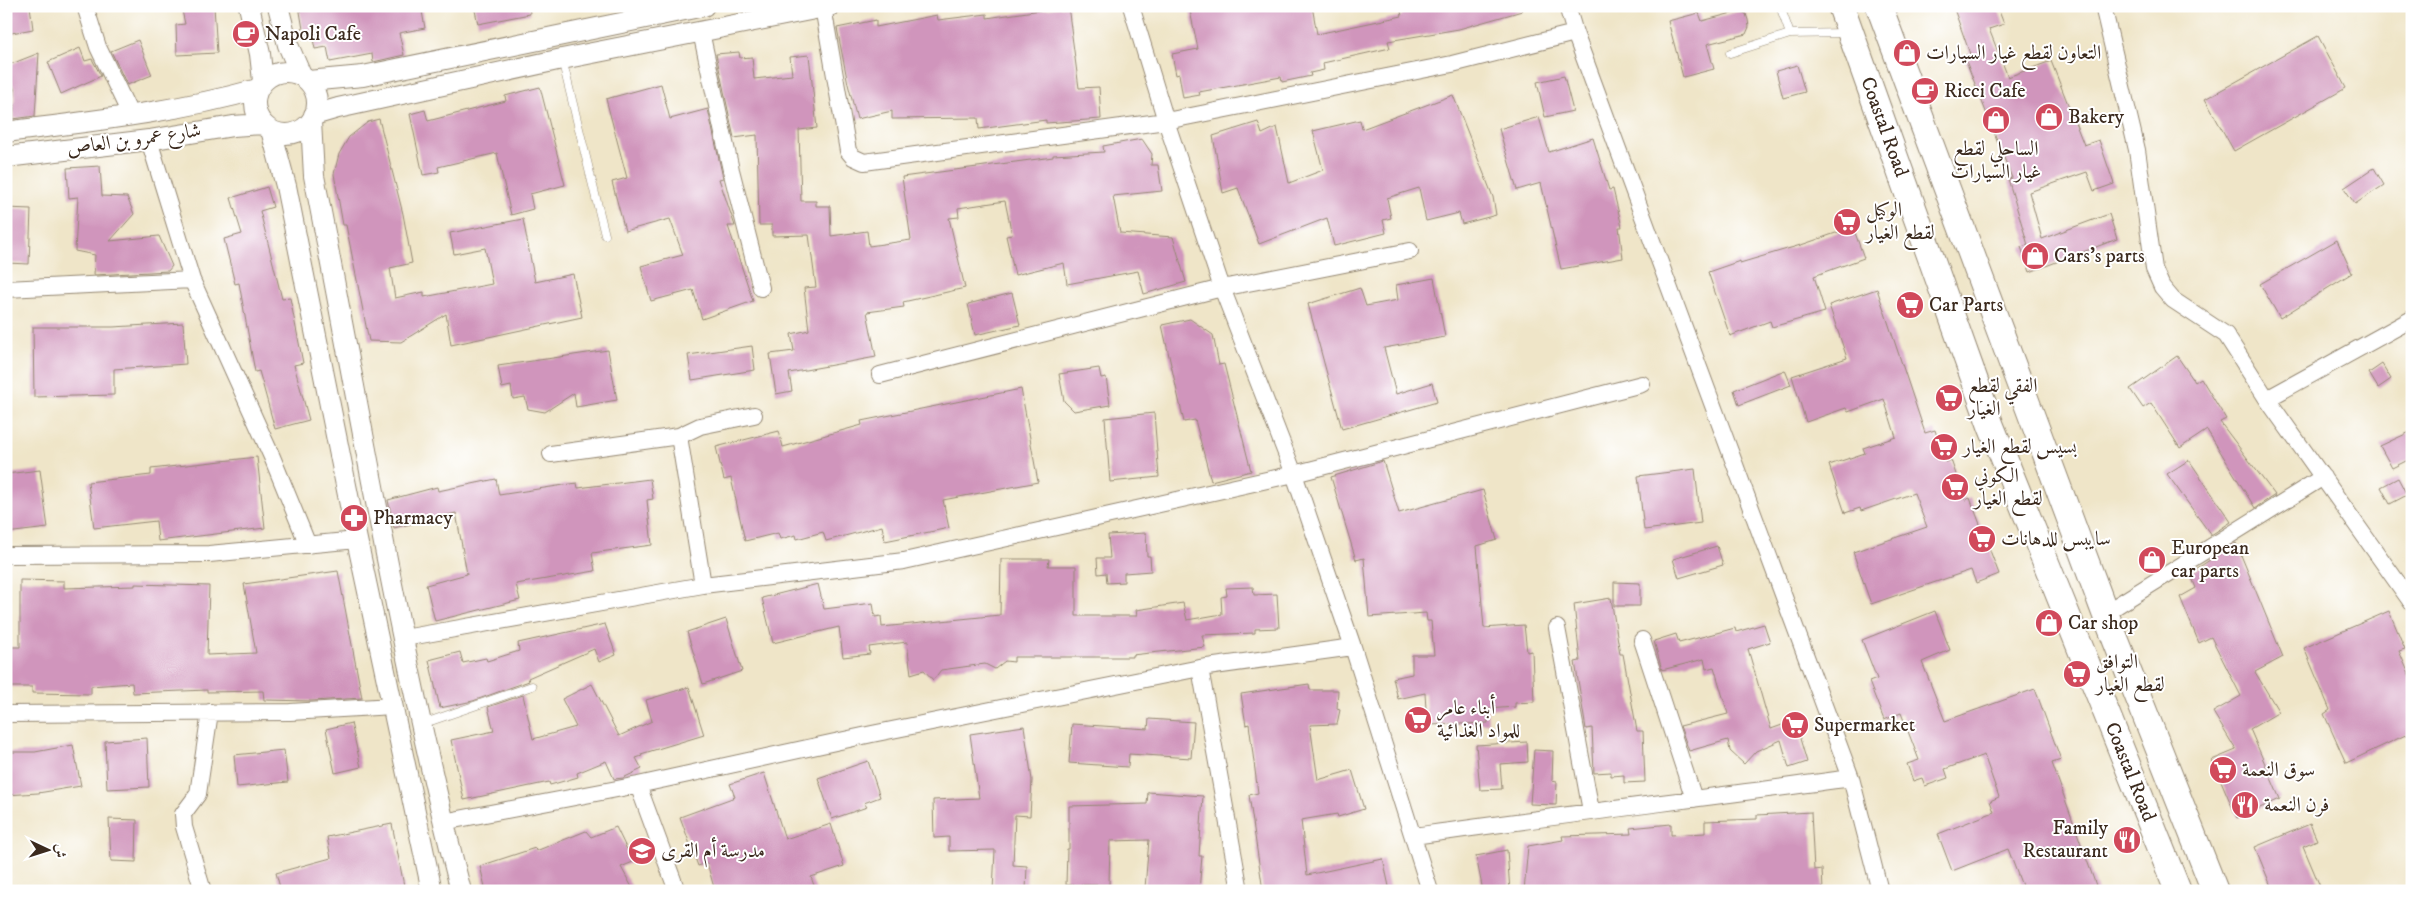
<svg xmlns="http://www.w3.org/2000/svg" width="2418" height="897" font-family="'IM FELL DW Pica',Amiri,serif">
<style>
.building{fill:#d095bc}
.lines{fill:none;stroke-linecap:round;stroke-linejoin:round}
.service-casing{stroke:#958873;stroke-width:9}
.minor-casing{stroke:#958873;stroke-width:18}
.tertiary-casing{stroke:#958873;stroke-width:22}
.trunk-casing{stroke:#958873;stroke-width:28}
.service{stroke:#fff;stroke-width:8}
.minor{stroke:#fff;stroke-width:16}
.tertiary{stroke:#fff;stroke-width:20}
.trunk{stroke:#fff;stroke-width:26}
.labels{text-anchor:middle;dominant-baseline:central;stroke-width:4;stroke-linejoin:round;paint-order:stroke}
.poi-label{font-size:20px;fill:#3b2a1e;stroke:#fff;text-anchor:start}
.street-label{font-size:20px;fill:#3b2a1e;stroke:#fff}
</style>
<rect width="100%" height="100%" fill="#fff"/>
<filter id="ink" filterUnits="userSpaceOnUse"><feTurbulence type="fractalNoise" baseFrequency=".02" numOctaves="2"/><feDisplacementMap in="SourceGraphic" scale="10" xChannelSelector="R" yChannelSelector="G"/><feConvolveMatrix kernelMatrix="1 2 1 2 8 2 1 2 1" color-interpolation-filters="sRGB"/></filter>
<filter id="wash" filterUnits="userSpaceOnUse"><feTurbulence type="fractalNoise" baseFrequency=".0096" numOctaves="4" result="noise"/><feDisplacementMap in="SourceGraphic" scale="20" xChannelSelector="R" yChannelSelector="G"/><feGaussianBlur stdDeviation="1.12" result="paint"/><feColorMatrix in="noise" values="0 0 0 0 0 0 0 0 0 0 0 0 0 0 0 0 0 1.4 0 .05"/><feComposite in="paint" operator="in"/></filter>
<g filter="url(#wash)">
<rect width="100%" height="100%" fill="#efe5c8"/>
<g id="blocks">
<path class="building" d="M6,6H30L33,29L6,34Z
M181,6H214L217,53L177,55L176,25L185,24Z
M299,6H421L425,28L399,33L404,55L373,62L372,54L330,62L327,47L315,49L312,34L304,35Z
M474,6H529L530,14L478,24Z
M1068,6L1079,88L1099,87L1101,119L1046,123V120L979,129L978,118L892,119V111L857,119L848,84L837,28L876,20V27L937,15L938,20L987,14V18Z
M1189,6H1312L1317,34L1402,16L1400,6H1521L1522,11L1459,29L1388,41L1390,48L1323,63L1324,70L1310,73L1311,76L1282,82L1281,77L1199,92L1200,95L1183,98L1179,74L1176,75L1172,54L1198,49Z
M1953,6H1997L2004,24L1989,29L2008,77L2051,61L2084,145L2099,140L2114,184L2094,191L2087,172L2029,192L2042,239L2109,214L2117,239L2030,272L2021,247L2028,245L2008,179L2012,178L1964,56L1970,54Z
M1740,11L1746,14L1748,20L1749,27L1746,34L1707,44L1714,69L1683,77L1668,21L1699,13L1702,21Z
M2318,36L2346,88L2234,151L2205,99Z
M138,40L152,75L127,85L111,51Z
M80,48L85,61L92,59L101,76L61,94L48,62Z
M739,52L740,58L752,57L754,79L792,75L790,57L809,55L817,128L799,130L801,201H816V206H830L831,236L867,231L869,246L911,240L902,177L1053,157V155L1104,152L1103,146L1142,139L1152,154L1151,165H1158L1162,191L1113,196L1120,233L1173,237L1186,282L1144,294L1138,271L1067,284L1064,263L1015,275L1006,236L1012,235L1005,201L958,208L959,217L949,218L965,288L903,302L904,307L867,312L876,357L789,373L792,391L776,394L770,354L794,351L791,334L809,330L804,288L816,287L809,235L772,236V225H759L757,135L734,138L716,54Z
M39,53L35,116L13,119L15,91L6,66Z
M1797,65L1805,92L1783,98L1776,71Z
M1564,76L1573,111L1545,117L1537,82Z
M661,84L670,119L708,109L723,178L719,179L735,226H728L753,301L702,319L693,290L651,301L641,266L683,255L670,219L625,231L612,182L627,178L606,99Z
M540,87L565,185L530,194L533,209L511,215L497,153L438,167L439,172L423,175L410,114L425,110L428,121L506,101L505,96Z
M1453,95L1493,197L1496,215L1462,224L1459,213L1426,221L1419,188L1387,198L1391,218L1383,220L1386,233L1334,246L1327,218L1259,244L1238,188L1223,193L1213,136L1258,122L1262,134L1277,127L1289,183L1323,170L1313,131L1360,120L1362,129Z
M1539,117L1549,152L1593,138L1609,190L1613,189L1622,227H1619L1623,258L1561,269L1541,183L1517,190L1499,129Z
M379,119L403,214L412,263L390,268L395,298L424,292V297L492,284L485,248L454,254L450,233L523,219L535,282L573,274L582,317L451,345L446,314L401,342L369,341L346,225H343L334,174L339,154L349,137L368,122Z
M100,166L102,196L127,197L134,214L110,241L159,236L172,266L168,271L94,275L95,255L75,251L78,197L69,198L67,168Z
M2374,168L2384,185L2355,204L2344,188Z
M267,187L273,207L260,211L282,299L290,298L303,363L294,365L309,420L275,429L259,371L255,372L239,283L235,284L224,239L242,234L231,198Z
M6,208L31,209L29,264L6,263Z
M1853,227L1864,258L1814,276L1825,312L1772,327L1770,321L1730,336L1708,272L1740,261V263L1804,244Z
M2337,240L2352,273L2280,318L2260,284Z
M1434,278L1445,337L1384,348L1396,394L1432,383L1437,402L1342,429L1308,304L1360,288L1366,306L1398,300L1396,285Z
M1877,289L1925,433L1935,430L1945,462L1951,460L1965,500L1970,498L1999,574L1976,583L1971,570L1871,604L1853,552L1927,527L1914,493L1861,511L1860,508L1845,513L1829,465L1865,453L1863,448L1896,437L1884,399L1848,412L1846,408L1806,422L1792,376L1847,358L1829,305Z
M1012,293L1020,325L975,335L968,304Z
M1190,319L1213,335L1219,365L1224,364L1251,471L1211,481L1195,420L1184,422L1162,325Z
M183,323L186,364L114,369V395L34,397L33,327H113Z
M752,346L755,370L692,380L688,355Z
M608,350L617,400L576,407L574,393L545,412L528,409L525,397L513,399L511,386L502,388L498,366Z
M2177,356L2195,382L2201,378L2226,419L2220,422L2275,495L2255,508L2207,430L2180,448L2151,403L2143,408L2130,389Z
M2382,364L2391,379L2378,388L2369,373Z
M1099,368L1101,378L1106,377L1110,405L1074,411L1064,401L1059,374Z
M1785,370L1791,385L1739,405L1734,390Z
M1021,389L1038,482L943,500L949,528L885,541L882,526L826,541L823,532L797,539L796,535L780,539L778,533L745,541L731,478L724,480L716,447L779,431L783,447L862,425L861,421Z
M1154,413L1159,477L1110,482L1105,418Z
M2412,431V458L2392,468L2380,446Z
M257,457L265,528L158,541L156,521L94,528L88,482L151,475V469Z
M2189,460L2231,522L2211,535L2167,474Z
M1383,461L1399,513L1483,490L1497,540L1477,546L1484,628L1524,625L1527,652L1532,651L1534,702L1515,703V707L1487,709L1488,723L1427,725L1425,693L1398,699L1393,678L1412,674V655H1434L1431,621H1427L1426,613L1369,617L1364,558L1356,560L1331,477Z
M1695,469L1701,523L1644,530L1638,476Z
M40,470L48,528L6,533V474Z
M2398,478L2407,495L2390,504L2381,487Z
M496,479L499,495L577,483L578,488L650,479L653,499L647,500L652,545L592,553L595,571L516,584L520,600L435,621L426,585L467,574L456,513L394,528L388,500L437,487L438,491Z
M1146,533L1147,556H1150L1151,571L1124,573V582L1107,583L1106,573L1098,574L1097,558H1110L1108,535Z
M2236,543L2283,657L2255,672L2279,712L2250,729L2280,799L2237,818L2212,760L2236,750L2213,712L2241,696L2211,637L2199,643L2180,597L2196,588L2190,573Z
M1717,546L1723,565L1679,578L1673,559Z
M1001,559H1049L1048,566H1076V616H1137L1136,610L1183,603L1187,620L1222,614L1221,597L1227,596L1226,588L1253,587L1254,595L1277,594L1279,628L1255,629V633L1202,635L1205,647L1132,655V657H1014V662L1005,661L995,669L985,664L941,670L933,680L924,670L911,674L907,642L869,647L870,654L843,657L839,627L773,643L762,598L818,584L824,609L873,603L875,617L881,616L882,627L1000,615Z
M338,571L362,698L312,701L264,700L263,691L207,692V690L133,693L132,683L91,686V694L32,693V687H6V647H20V580L64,581V588L135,586V584L209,586L207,655L256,653L244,584Z
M1614,582L1640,583V606H1614Z
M1611,598L1620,654H1623L1637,731H1643L1645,782L1624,783V775L1611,776V772L1594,773L1592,728L1586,729L1575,662L1580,661L1574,604Z
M1935,611L1950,650L1922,662L1945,721L2035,689L2061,760L2052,763L2098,891H2024L2008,849L1952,871L1938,834L1994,812L1990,801L1999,797L1984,755L1945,769L1948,778L1925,786L1922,778L1913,781L1907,764L1919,760L1901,713L1884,720L1869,682L1877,679L1862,640Z
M2389,611L2405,649L2399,651L2412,681V732L2346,763L2324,714L2330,710L2304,648Z
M726,619L742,671L703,684L687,632Z
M605,624L616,655L599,662L594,649L528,678L529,681L473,701L440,708L429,660L460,652L463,663L486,658L487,661L519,651L518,643Z
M1764,624L1770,642L1748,649L1771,729L1799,719L1803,729L1798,732L1807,762L1789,768L1781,740L1756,751L1744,764L1730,751L1728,740L1689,751L1680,726L1728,714L1714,667L1706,669L1704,659L1662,670L1654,641L1676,634L1679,643L1735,628L1736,632Z
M592,684L619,736L652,721L646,700L689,687L704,735L641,754L642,756L636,758L642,769L623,778L614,779L606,761L577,773L578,777L550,785L549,782L464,800L451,740L494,731L488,707L523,695L533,739L576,727L562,699Z
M1309,684L1310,690H1338L1337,709L1340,710L1337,724L1310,725L1318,780L1352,770L1364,809L1338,817L1337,814L1301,820L1307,875L1383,859L1390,891H1263L1249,795L1258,793L1249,724L1246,725L1241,694Z
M1149,719L1194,722L1191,758L1129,754L1128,767L1069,763L1072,724L1148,729Z
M351,723L361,767L335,773L326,729Z
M1024,726L1032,780L1030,816L1015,815L1013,865L1027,866L1026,891H993L995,850L949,851V837L934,838L933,800L979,798L970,734Z
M147,738L149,787L107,789L105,741Z
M1527,742L1528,762L1500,764L1502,789L1480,790L1476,745Z
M73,745L81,786L38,793L6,795V752H35Z
M284,750L288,782L237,787L234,755Z
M1534,750L1553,751L1552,781L1557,782L1556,805L1530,804Z
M868,761L880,797L864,803L867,807L832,819L818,778Z
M764,773L785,839L831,824L844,866L811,877L816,891H715L707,863L698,866L680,817L735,797L730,784Z
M1148,792L1203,796L1199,856H1202L1199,891L1145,888L1149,840L1110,841L1109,885H1066L1067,849H1069V806L1147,804Z
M1811,812L1814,870L1822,869L1823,891H1524L1528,846L1563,840L1562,836L1631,834L1630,828L1671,824V835L1705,833V821L1757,819V815Z
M109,819L137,820L136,862L111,861Z
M392,824L405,891H281L276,873L331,858L327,837Z
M2310,824L2317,840L2303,846L2322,891H2273L2255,847Z
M616,827L633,862L621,867L634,891H486L480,866L535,848L536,851L586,831L591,837Z
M1507,850L1510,891H1483L1476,856Z"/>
</g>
</g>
<g filter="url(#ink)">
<use href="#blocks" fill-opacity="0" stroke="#958873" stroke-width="1"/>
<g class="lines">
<defs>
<path id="service" d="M1780,6L1790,34L1846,33
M1730,53L1790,34
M562,59L605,235
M422,724L532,686"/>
<path id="minor" d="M85,6L98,47L131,116
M1131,6L1166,121L1222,288L1294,474L1353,647L1430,891
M1567,6L1575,33L1851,778L1880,891
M2103,6L2137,150L2154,269L2162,287L2173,300L2226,335L2267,399L2412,603
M823,7L848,151L853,157L864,162L1166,121L1452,64L1575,33
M701,32L731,170L761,288
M149,140L192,280L272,457L308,545
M6,289L192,280
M880,375L1222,288L1410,251
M2267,399L2412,319
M679,436L703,585
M551,454L679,436L700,426L754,415
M6,555L209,554L357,540
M2105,613L2323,477
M1557,628L1591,811
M404,638L703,585L904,561L1294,474L1642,384
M1642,640L1694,799
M1200,668L1240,891
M6,714L290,712L393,706
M638,785L677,891
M443,822L638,785L872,734L1200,668L1353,647
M1414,836C1560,815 1706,798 1851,778
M203,891L184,827L183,814L198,794L210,712"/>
<path id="tertiary" d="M249,6L260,54L263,81
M278,6L288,45L301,75
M255 103a31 31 0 1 1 62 0a31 31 0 1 1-62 0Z
M308,81L363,76L704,6
M314,115L338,108L562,59L830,6
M311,121L314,176C361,415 400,656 461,891
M271,130L286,186L357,540L432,891
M6,132C91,121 176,112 258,89
M6,157L149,140L233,126L263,124"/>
<path id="trunk" d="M1841,6L1991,426L2178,891
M1879,6L2105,613L2215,891"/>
</defs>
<use href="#service" class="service-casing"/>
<use href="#minor" class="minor-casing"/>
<use href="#tertiary" class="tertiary-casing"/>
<use href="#trunk" class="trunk-casing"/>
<use href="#service" class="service"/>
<use href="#minor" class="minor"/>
<use href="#tertiary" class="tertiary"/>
<use href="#trunk" class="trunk"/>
</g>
</g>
<defs>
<symbol id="cafe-disc" viewBox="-11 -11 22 22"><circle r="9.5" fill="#d1495b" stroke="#fff"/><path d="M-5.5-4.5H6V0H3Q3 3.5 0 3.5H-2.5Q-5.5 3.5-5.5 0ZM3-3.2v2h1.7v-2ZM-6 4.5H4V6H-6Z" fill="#fff"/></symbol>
<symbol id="shop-disc" viewBox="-11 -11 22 22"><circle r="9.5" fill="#d1495b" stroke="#fff"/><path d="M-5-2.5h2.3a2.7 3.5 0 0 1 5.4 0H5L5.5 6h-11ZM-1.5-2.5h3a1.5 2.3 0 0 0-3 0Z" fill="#fff"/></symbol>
<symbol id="supermarket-disc" viewBox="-11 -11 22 22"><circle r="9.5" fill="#d1495b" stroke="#fff"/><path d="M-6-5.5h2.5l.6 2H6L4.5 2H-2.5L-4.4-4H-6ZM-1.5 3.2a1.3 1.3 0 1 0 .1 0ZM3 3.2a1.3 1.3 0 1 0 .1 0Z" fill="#fff"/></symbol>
<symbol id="pharmacy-disc" viewBox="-11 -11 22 22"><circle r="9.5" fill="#d1495b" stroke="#fff"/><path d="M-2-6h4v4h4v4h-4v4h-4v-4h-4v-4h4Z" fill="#fff"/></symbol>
<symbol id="restaurant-disc" viewBox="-11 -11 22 22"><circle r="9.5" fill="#d1495b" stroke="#fff"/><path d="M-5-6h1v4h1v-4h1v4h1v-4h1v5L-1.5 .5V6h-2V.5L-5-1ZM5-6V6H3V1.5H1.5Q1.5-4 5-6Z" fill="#fff"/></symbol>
<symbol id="school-disc" viewBox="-11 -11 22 22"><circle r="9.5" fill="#d1495b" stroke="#fff"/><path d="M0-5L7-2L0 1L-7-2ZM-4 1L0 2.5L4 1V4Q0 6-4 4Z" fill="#fff"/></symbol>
</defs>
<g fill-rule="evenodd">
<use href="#cafe-disc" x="230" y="18" width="32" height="32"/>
<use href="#shop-disc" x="1891" y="37" width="32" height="32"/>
<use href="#cafe-disc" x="1909" y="75" width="32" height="32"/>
<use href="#shop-disc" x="2033" y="101" width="32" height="32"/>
<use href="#shop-disc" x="1980" y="104" width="32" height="32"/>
<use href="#supermarket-disc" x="1831" y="206" width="32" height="32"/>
<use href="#shop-disc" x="2019" y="240" width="32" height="32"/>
<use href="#supermarket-disc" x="1894" y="289" width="32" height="32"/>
<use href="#supermarket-disc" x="1933" y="382" width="32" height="32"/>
<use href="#supermarket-disc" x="1928" y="431" width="32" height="32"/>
<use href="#supermarket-disc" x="1939" y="471" width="32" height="32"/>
<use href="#pharmacy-disc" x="338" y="502" width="32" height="32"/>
<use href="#supermarket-disc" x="1966" y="523" width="32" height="32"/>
<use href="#shop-disc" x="2136" y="544" width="32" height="32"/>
<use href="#shop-disc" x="2033" y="607" width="32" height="32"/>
<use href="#supermarket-disc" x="2061" y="658" width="32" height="32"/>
<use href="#supermarket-disc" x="1402" y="704" width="32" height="32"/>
<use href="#supermarket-disc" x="1779" y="709" width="32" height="32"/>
<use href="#supermarket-disc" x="2207" y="754" width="32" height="32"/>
<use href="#restaurant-disc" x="2229" y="789" width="32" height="32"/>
<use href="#restaurant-disc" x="2111" y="824" width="32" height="32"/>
<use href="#school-disc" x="626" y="835" width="32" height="32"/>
</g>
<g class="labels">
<g class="poi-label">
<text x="265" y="34">Napoli Cafe</text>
<text x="1926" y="53">التعاون لقطع غيار السيارات</text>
<text x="1944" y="91">Ricci Cafe</text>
<text x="2068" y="117">Bakery</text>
<text x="1996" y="149" text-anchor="middle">الساحلي لقطع<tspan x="1996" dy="23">غيار السيارات</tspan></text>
<text x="1866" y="210">الوكيل<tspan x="1866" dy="23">لقطع الغيار</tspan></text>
<text x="2054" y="256">Cars’s parts</text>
<text x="1929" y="305">Car Parts</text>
<text x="1968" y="386">الفقي لقطع<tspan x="1968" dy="23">الغيار</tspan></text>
<text x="1963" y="447">بسيس لقطع الغيار</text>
<text x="1974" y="476">الكوني<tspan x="1974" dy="23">لقطع الغيار</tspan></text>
<text x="373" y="518">Pharmacy</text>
<text x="2001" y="539">سايبس للدهانات</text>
<text x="2171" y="548">European<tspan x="2171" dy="23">car parts</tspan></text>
<text x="2068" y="623">Car shop</text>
<text x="2096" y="662">التوافق<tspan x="2096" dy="23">لقطع الغيار</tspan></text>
<text x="1437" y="708">أبناء عامر<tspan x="1437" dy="23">للمواد الغذائية</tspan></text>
<text x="1814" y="725">Supermarket</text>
<text x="2242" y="770">سوق النعمة</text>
<text x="2264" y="805">فرن النعمة</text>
<text x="2108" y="828" text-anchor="end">Family<tspan x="2108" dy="23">Restaurant</tspan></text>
<text x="661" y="851">مدرسة أم القرى</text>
</g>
<g class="street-label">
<text transform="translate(1884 127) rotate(70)">Coastal Road</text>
<text transform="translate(134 140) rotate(-8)">شارع عمرو بن العاص</text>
<text transform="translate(2130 772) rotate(68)">Coastal Road</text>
</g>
</g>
<rect width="2418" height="897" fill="none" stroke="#fff" stroke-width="25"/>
<g transform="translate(48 850) rotate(94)" stroke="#ffffff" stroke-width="4" paint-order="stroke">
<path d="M0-4L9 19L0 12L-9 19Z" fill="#3b2a1e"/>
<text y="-8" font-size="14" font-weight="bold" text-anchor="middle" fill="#3b2a1e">ش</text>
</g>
</svg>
